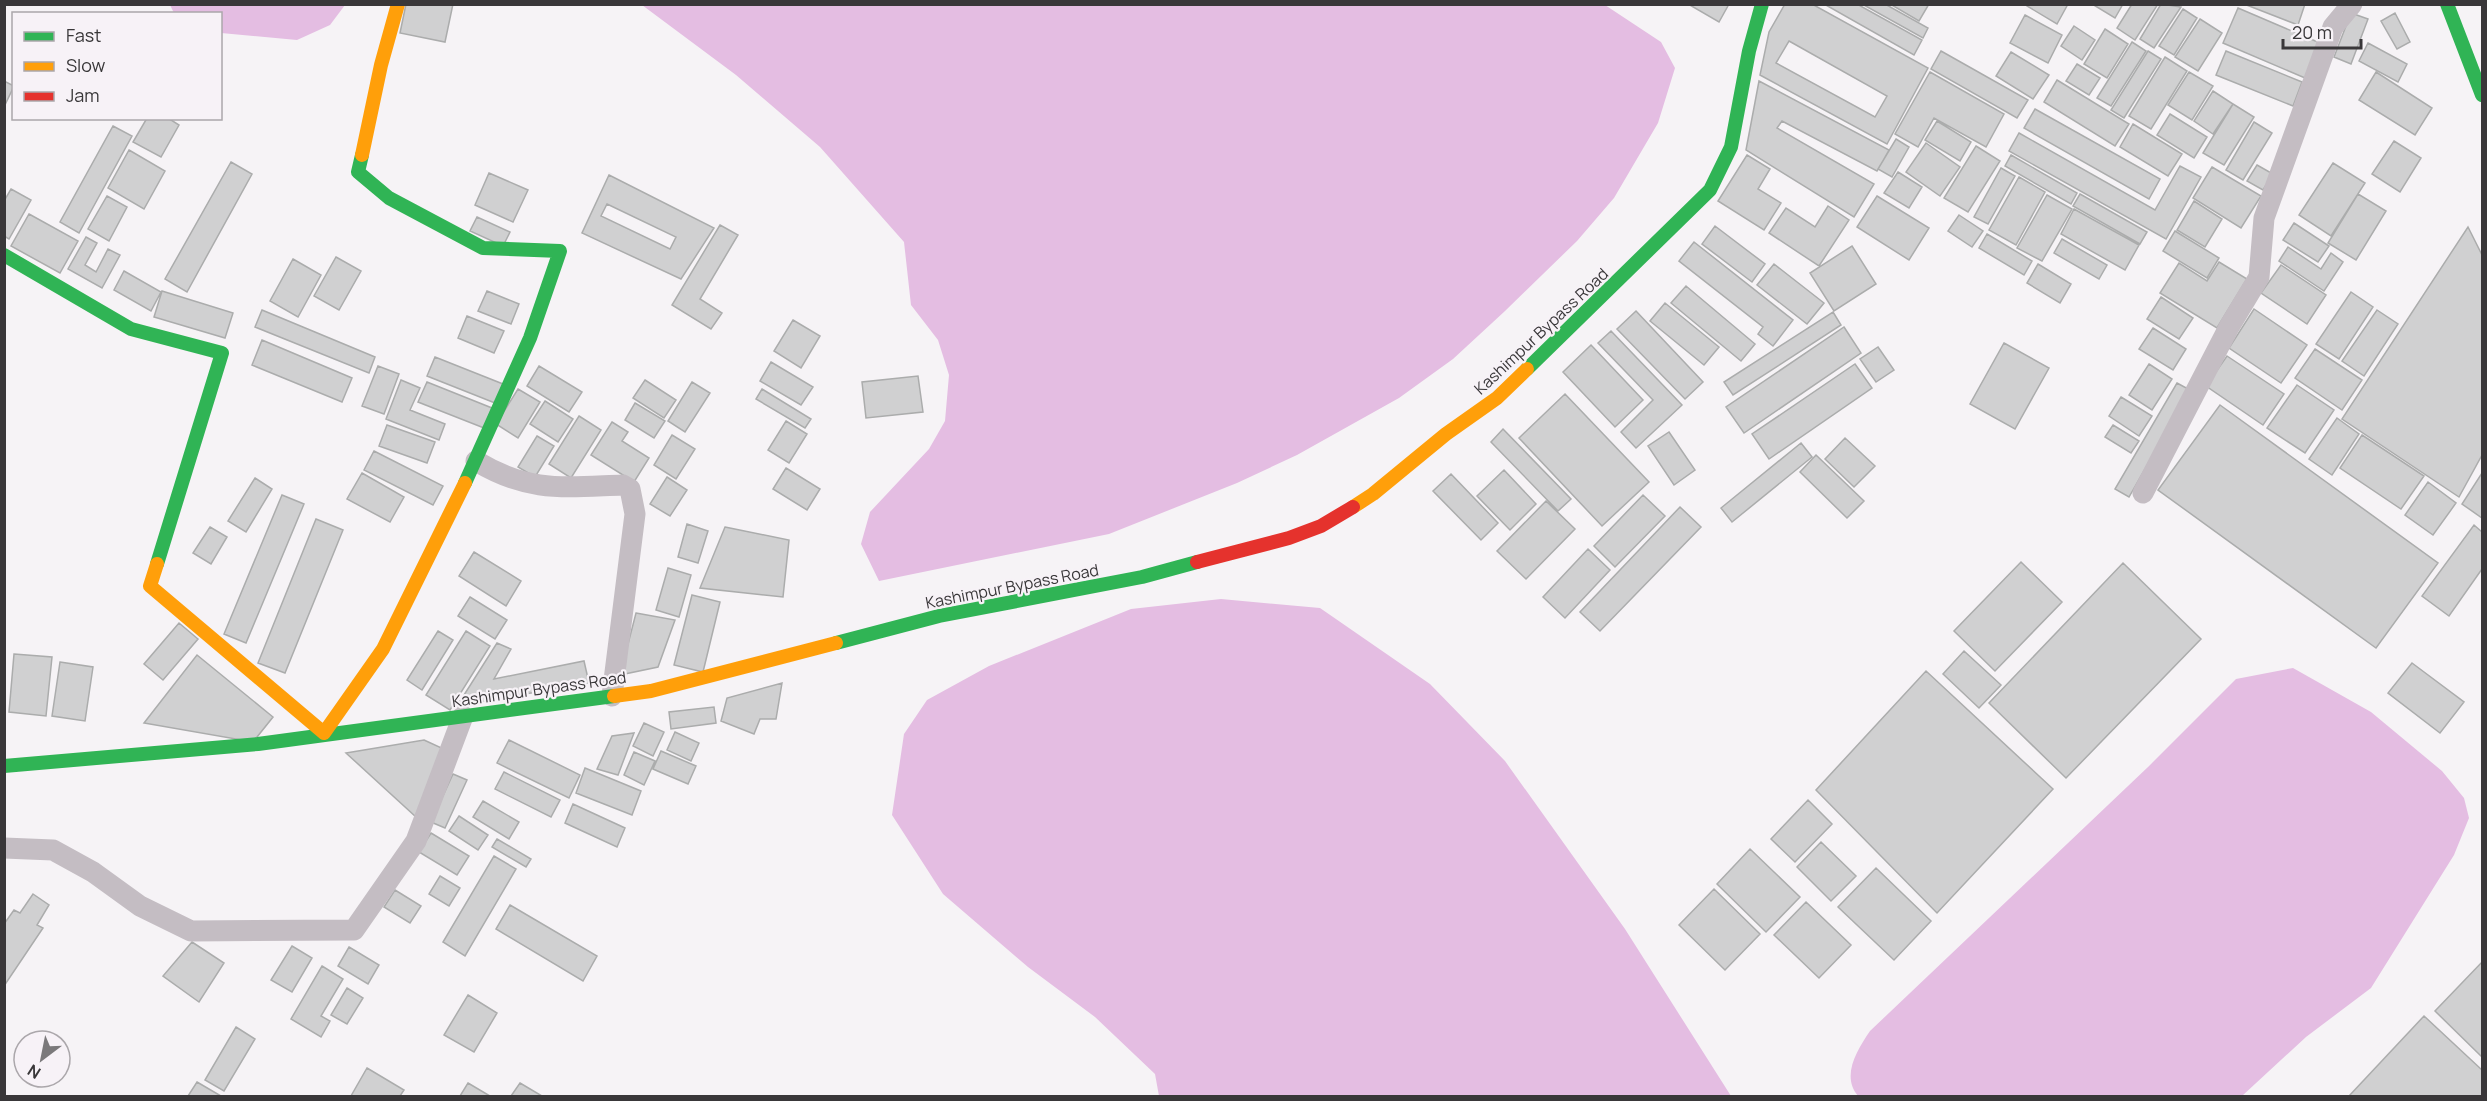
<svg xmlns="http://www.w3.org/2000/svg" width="2487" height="1101" font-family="Manrope,sans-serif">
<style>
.water{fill:#e4bde2}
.building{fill:#d0d0d1;stroke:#abacac;stroke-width:1.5;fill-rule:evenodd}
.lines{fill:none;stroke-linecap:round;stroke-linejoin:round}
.street{stroke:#c4bdc3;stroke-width:21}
.fast{stroke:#30b455;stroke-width:14}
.slow{stroke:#ff9f0a;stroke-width:14}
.jam{stroke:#e5322d;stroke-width:14}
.labels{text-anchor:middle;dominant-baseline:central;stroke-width:4.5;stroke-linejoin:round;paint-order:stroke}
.street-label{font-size:16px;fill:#393739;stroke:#f7f2f7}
</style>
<rect width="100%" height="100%" fill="#f6f3f6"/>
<path class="water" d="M170,5H345L330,25L297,40L221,33L220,14L174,13Z
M642,5H1605L1661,42L1675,68L1658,123L1614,198L1577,241L1505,311L1453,359L1399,398L1297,455L1237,483L1109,534L879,581L861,544L870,512L929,449L945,421L949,375L938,340L911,305L904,242L820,147L736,75Z
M1221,599L1320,608L1430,684L1505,761L1625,929L1731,1096H1159L1155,1074L1095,1017L1028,967L943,894L892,815L904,734L927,700L989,666L1131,609Z
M2293,668L2371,712L2442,771L2464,798L2469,818L2454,855L2371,988L2306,1037L2242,1096H1858C1841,1076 1857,1050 1870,1031L2148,767L2236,679Z"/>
<path class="building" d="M406,4H453L445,42L400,33Z
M1688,4H1729L1719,22Z
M1785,4H1812L1928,68L1887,144L1760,75L1769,32ZM1789,41L1887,96L1875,117L1776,63Z
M1824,4H1857L1922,40L1914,55Z
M1862,4H1885L1928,28L1923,38Z
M1890,4H1929L1919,21Z
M2028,4H2068L2057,24L2027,6Z
M2092,4H2123L2115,18Z
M2132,4H2158L2135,40L2117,28Z
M2161,4L2181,7L2154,48L2140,39Z
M2244,4H2305L2298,25Z
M2238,8L2320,43L2305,78L2223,43Z
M2183,9L2197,18L2174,55L2159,46Z
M2351,13L2368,19L2351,64L2334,57Z
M2395,13L2410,42L2397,49L2381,21Z
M2025,15L2062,35L2048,63L2010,43Z
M2200,19L2222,33L2198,71L2175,57Z
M2074,26L2095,40L2082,60L2061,46Z
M2105,29L2128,44L2107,78L2084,64Z
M2132,42L2146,51L2111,106L2097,98Z
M2368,43L2407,64L2398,82L2359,61Z
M1941,51L2028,100L2017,118L1931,69Z
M2148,51L2161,59L2124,118L2111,110Z
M2226,51L2302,82L2293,106L2216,75Z
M2011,52L2049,75L2033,99L1996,76Z
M2165,57L2187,71L2151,129L2129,116Z
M2077,64L2100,78L2089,95L2066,81Z
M1930,72L2004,114L1986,147L1934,118L1918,147L1895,134Z
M2189,72L2213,86L2192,120L2168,105Z
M2376,72L2432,108L2415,135L2359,100Z
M2057,80L2129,124L2115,146L2044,102Z
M4,81L14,86L4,107Z
M1759,81L1889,150L1877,171L1782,121L1777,128L1874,184L1854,217L1746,150Z
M2213,91L2233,104L2213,134L2194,121Z
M2233,104L2254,117L2224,165L2203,153Z
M2035,109L2160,179L2149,199L2024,128Z
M2170,114L2207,137L2194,158L2157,135Z
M147,118H168L179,125L161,157L133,142Z
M1937,121L1971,142L1960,161L1925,140Z
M2254,122L2272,133L2243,180L2226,170Z
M2133,124L2182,154L2168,176L2120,147Z
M113,126L132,136L79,233L60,222Z
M2019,133L2155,210L2180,166L2201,177L2166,239L2009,151Z
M1896,139L1909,147L1892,177L1878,169Z
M2394,141L2421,158L2400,192L2372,174Z
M1926,143L1960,167L1940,196L1906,172Z
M1976,146L2000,161L1968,212L1944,198Z
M129,150L165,171L144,209L108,188Z
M1747,155L1770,169L1758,189L1781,203L1764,230L1718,201Z
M2011,155L2077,193L2071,204L2005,166Z
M231,162L252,174L187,292L165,279Z
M2333,163L2365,183L2331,236L2299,215Z
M2257,165L2273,174L2263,190L2247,181Z
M2212,167L2261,196L2241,228L2193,198Z
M2001,168L2015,176L1988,224L1974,217Z
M1898,172L1922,187L1909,208L1884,193Z
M489,173L528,190L513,222L475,205Z
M609,175L714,228L681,279L582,233ZM607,204L676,237L670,249L601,216Z
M2019,177L2045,192L2016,245L1989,230Z
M11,189L31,200L9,239L4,236V201Z
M2080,194L2147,232L2140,244L2073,206Z
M2358,194L2386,211L2356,260L2328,243Z
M2047,195L2072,209L2042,261L2017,248Z
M107,196L127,207L109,241L88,229Z
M1877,196L1929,228L1909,260L1857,227Z
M2194,201L2222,219L2205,247L2177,230Z
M1828,206L1849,220L1819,266L1769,233L1786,208L1815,227Z
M2074,209L2139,245L2125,270L2061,234Z
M29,214L78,241L60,273L11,246Z
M1959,215L1983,231L1972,247L1948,231Z
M477,217L510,232L503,246L470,231Z
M2294,223L2329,246L2318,262L2283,240Z
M720,225L738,235L700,299L722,313L711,329L672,305Z
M1715,226L1765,264L1752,282L1702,244Z
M2468,227L2482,255V455L2459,497L2342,419Z
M2175,231L2219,258L2207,278L2163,251Z
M1987,234L2032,261L2024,275L1979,248Z
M86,237L97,243L85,265L96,272L108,249L120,255L102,288L68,269Z
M2062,239L2107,265L2099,279L2054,253Z
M1694,242L1793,320L1773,346L1758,334L1763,327L1679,261Z
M1852,246L1876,284L1834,311L1810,273Z
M2288,247L2321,269L2331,253L2343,262L2324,291L2279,261Z
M336,257L361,271L339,310L314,296Z
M293,259L321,275L298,317L270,301Z
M2219,262L2247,279L2217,328L2160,293L2179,263L2207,281Z
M1774,264L1824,303L1807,324L1757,285Z
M2038,264L2071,284L2060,303L2027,283Z
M2281,265L2326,295L2307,324L2261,293Z
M124,271L161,292L151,311L114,290Z
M1686,286L1755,344L1741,361L1671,303Z
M162,291L233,313L225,338L154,317Z
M487,291L519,304L511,324L478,311Z
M2351,292L2373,307L2339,359L2316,344Z
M2161,297L2193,318L2179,339L2147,319Z
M1665,303L1719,347L1704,365L1650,321Z
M2254,309L2307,345L2281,383L2229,348Z
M262,310L375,357L369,373L255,327Z
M2377,310L2398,324L2364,376L2342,361Z
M1636,311L1703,382L1685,399L1617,329Z
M1833,312L1841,325L1733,395L1724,382Z
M467,316L504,331L494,353L458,338Z
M793,320L820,336L801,368L774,351Z
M1844,327L1861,353L1744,433L1726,407Z
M2153,328L2186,349L2173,370L2139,349Z
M1611,331L1682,405L1636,448L1621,432L1653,400L1598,343Z
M262,340L352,378L342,402L252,365Z
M2004,343L2049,368L2015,429L1970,404Z
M1591,345L1643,400L1615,427L1563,372Z
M1878,347L1894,370L1876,382L1860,359Z
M2315,349L2362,380L2342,410L2295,378Z
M2227,356L2284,394L2263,425L2206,386Z
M435,357L503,384L495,403L427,376Z
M771,362L813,387L801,405L760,381Z
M1855,364L1872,388L1769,459L1752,434Z
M2149,364L2172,379L2152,410L2129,395Z
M378,366L399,374L384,414L362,406Z
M539,366L582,392L569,412L527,386Z
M918,376L923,412L866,418L862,382Z
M401,380L420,388L410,410L445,424L439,440L386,419Z
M645,380L676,400L664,418L633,398Z
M427,382L492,408L484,428L418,402Z
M692,382L710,393L685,432L668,421Z
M2177,383L2190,390L2129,497L2115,489Z
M2297,385L2334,410L2305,453L2267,428Z
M518,389L540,402L518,438L496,424Z
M762,389L811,419L805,428L756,399Z
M1565,394L1649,482L1602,526L1519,438Z
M2121,397L2152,416L2139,436L2109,416Z
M545,401L573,419L558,442L530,424Z
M635,403L665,421L654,438L625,420Z
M2220,405L2438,563L2376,648L2158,490Z
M579,416L601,430L571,478L549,464Z
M2337,418L2359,434L2332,475L2309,459Z
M786,421L807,434L789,463L768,450Z
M612,422L628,432L622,441L649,458L634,482L591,455Z
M387,425L435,442L427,463L379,446Z
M2113,425L2139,441L2131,453L2105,437Z
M1503,429L1571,499L1558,511L1491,442Z
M1669,432L1695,470L1674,485L1648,446Z
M672,435L695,449L676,479L654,465Z
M2362,435L2424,476L2401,509L2340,468Z
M537,436L554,446L535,477L518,467Z
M1845,438L1875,466L1854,487L1825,459Z
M1801,443L1812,457L1732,522L1721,508Z
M374,451L443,486L433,505L364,470Z
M1816,455L1864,501L1847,518L1800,472Z
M786,468L820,489L807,510L773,489Z
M1504,470L1536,504L1510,530L1477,496Z
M362,473L404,497L390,522L347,499Z
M2482,473V518L2462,504Z
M1451,474L1498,523L1481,540L1433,491Z
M667,477L687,490L670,516L650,504Z
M255,478L272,489L246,532L228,521Z
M2428,482L2456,503L2433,535L2405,515Z
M282,495L304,504L246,643L224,634Z
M1643,495L1665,516L1615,567L1594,546Z
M1546,501L1575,529L1526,579L1497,551Z
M1680,507L1701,527L1600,631L1580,612Z
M316,519L343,530L285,673L258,663Z
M687,524L708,531L698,563L678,557Z
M2474,525L2482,532V569L2449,616L2422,596Z
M210,527L227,537L211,564L193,553Z
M725,527L789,540L783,597L700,588Z
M1588,549L1610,570L1565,618L1543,597Z
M474,552L521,581L506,606L459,576Z
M2021,562L2062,602L1995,671L1954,631Z
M2123,563L2201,639L2066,778L1989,703Z
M668,568L691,575L679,617L656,610Z
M692,595L720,602L703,672L674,665Z
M470,597L507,620L495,639L458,616Z
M636,613L675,620L658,667L620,675Z
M179,623L198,639L163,680L144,664Z
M438,631L453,640L422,690L407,680Z
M466,631L490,646L450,710L426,695Z
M497,643L511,649L494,679L584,661L589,683L457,706Z
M1964,651L2001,685L1979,708L1943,674Z
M14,654L52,657L46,716L9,712Z
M197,655L273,717L253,742L144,723Z
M60,662L93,667L85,721L52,716Z
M2412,663L2464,702L2440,733L2388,693Z
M1926,671L2053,789L1937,913L1816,790Z
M782,683L776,719H760L754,734L721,721L727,698Z
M714,707L716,723L671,729L669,712Z
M644,723L664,732L653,756L633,746Z
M675,732L699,743L691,761L667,750Z
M634,733L618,775L597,769L612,736Z
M424,740L446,750L416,817L346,753Z
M509,740L580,775L569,798L497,763Z
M661,751L696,766L688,784L653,769Z
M634,752L655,761L644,785L624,775Z
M585,768L641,791L632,815L576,793Z
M504,772L560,800L551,817L495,789Z
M453,774L467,780L445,828L431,822Z
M1808,800L1832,824L1795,862L1771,839Z
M483,801L519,822L509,839L473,817Z
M573,804L625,828L617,847L565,823Z
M459,816L488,835L478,850L449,831Z
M431,833L469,856L457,875L419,852Z
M497,839L531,859L526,867L492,847Z
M1821,842L1856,876L1831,901L1797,867Z
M1750,849L1800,897L1766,932L1717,884Z
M494,856L516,869L465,956L443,942Z
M1876,868L1931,921L1894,960L1838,907Z
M440,876L460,888L449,906L429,894Z
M1714,889L1760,934L1725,970L1679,925Z
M395,890L421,906L410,923L384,907Z
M33,894L49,905L37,925L43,928L4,986V924L14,910L20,913Z
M1806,902L1851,945L1819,978L1774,935Z
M510,905L597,956L583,981L496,929Z
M192,942L224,963L199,1002L163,976Z
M292,946L312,958L292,992L271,980Z
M349,947L379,965L368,984L338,966Z
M2482,962V1057L2435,1011Z
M322,966L343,979L321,1016L330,1021L321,1037L291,1019Z
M347,988L363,998L347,1024L331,1015Z
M468,995L497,1013L474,1052L444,1035Z
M2424,1016L2482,1070V1096H2349Z
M236,1027L255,1039L224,1091L205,1080Z
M367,1068L404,1090L400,1096H351Z
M197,1082L221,1096H188Z
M468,1083L490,1096H460Z
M520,1083L542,1096H511Z"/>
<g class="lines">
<path class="street" d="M476,461C529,493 564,487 623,485L630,489L635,514L612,696
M2143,493L2229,327L2259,277L2264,218L2333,27L2352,4
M4,848L53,850L93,872L140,906L191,931L354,930L416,841L463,716"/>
<path class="fast" d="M2447,4L2482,95
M362,155L358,172L389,198L483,248L560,251L530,338L465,483
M4,255L131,329L222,353L157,564
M1527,369L1710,190L1731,147L1749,51L1762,4
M836,643L939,616L1142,577L1197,562
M4,766L258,744L614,696"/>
<path class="slow" d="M362,155L381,65L398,4
M1353,507L1373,494L1446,434L1497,398L1527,369
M157,564L150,586L324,733
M614,696L651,691L836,643
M324,733L383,649L465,483"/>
<path class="jam" d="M1197,562L1289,538L1321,526L1353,507"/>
</g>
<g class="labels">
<g class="street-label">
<text transform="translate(1541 331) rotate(-43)">Kashimpur Bypass Road</text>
<text transform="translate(1012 586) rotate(-11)">Kashimpur Bypass Road</text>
<text transform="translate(539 689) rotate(-8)">Kashimpur Bypass Road</text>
</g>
</g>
<rect width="2487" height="1101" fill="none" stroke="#393739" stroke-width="12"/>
<rect x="12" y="12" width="210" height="108" fill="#f7f2f7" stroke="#aba7ab" stroke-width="1.5"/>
<rect x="24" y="32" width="30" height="9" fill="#30b455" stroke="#aba7ab" stroke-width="1.5"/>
<text x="66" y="42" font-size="18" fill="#393739">Fast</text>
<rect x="24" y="62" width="30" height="9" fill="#ff9f0a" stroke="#aba7ab" stroke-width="1.5"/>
<text x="66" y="72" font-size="18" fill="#393739">Slow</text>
<rect x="24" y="92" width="30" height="9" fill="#e5322d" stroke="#aba7ab" stroke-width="1.5"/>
<text x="66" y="102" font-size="18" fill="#393739">Jam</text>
<g transform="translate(42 1059) rotate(212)"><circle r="28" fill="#f7f2f7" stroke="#aba7ab" stroke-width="1.5"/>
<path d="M0-4.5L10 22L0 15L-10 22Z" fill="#7b797b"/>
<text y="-9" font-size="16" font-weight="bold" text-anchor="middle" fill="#393739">N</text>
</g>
<path d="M2283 39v9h78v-9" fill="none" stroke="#393739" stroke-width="3"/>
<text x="2292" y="39" font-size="18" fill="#393739" stroke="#f7f2f7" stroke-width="4.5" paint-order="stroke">20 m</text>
</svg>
